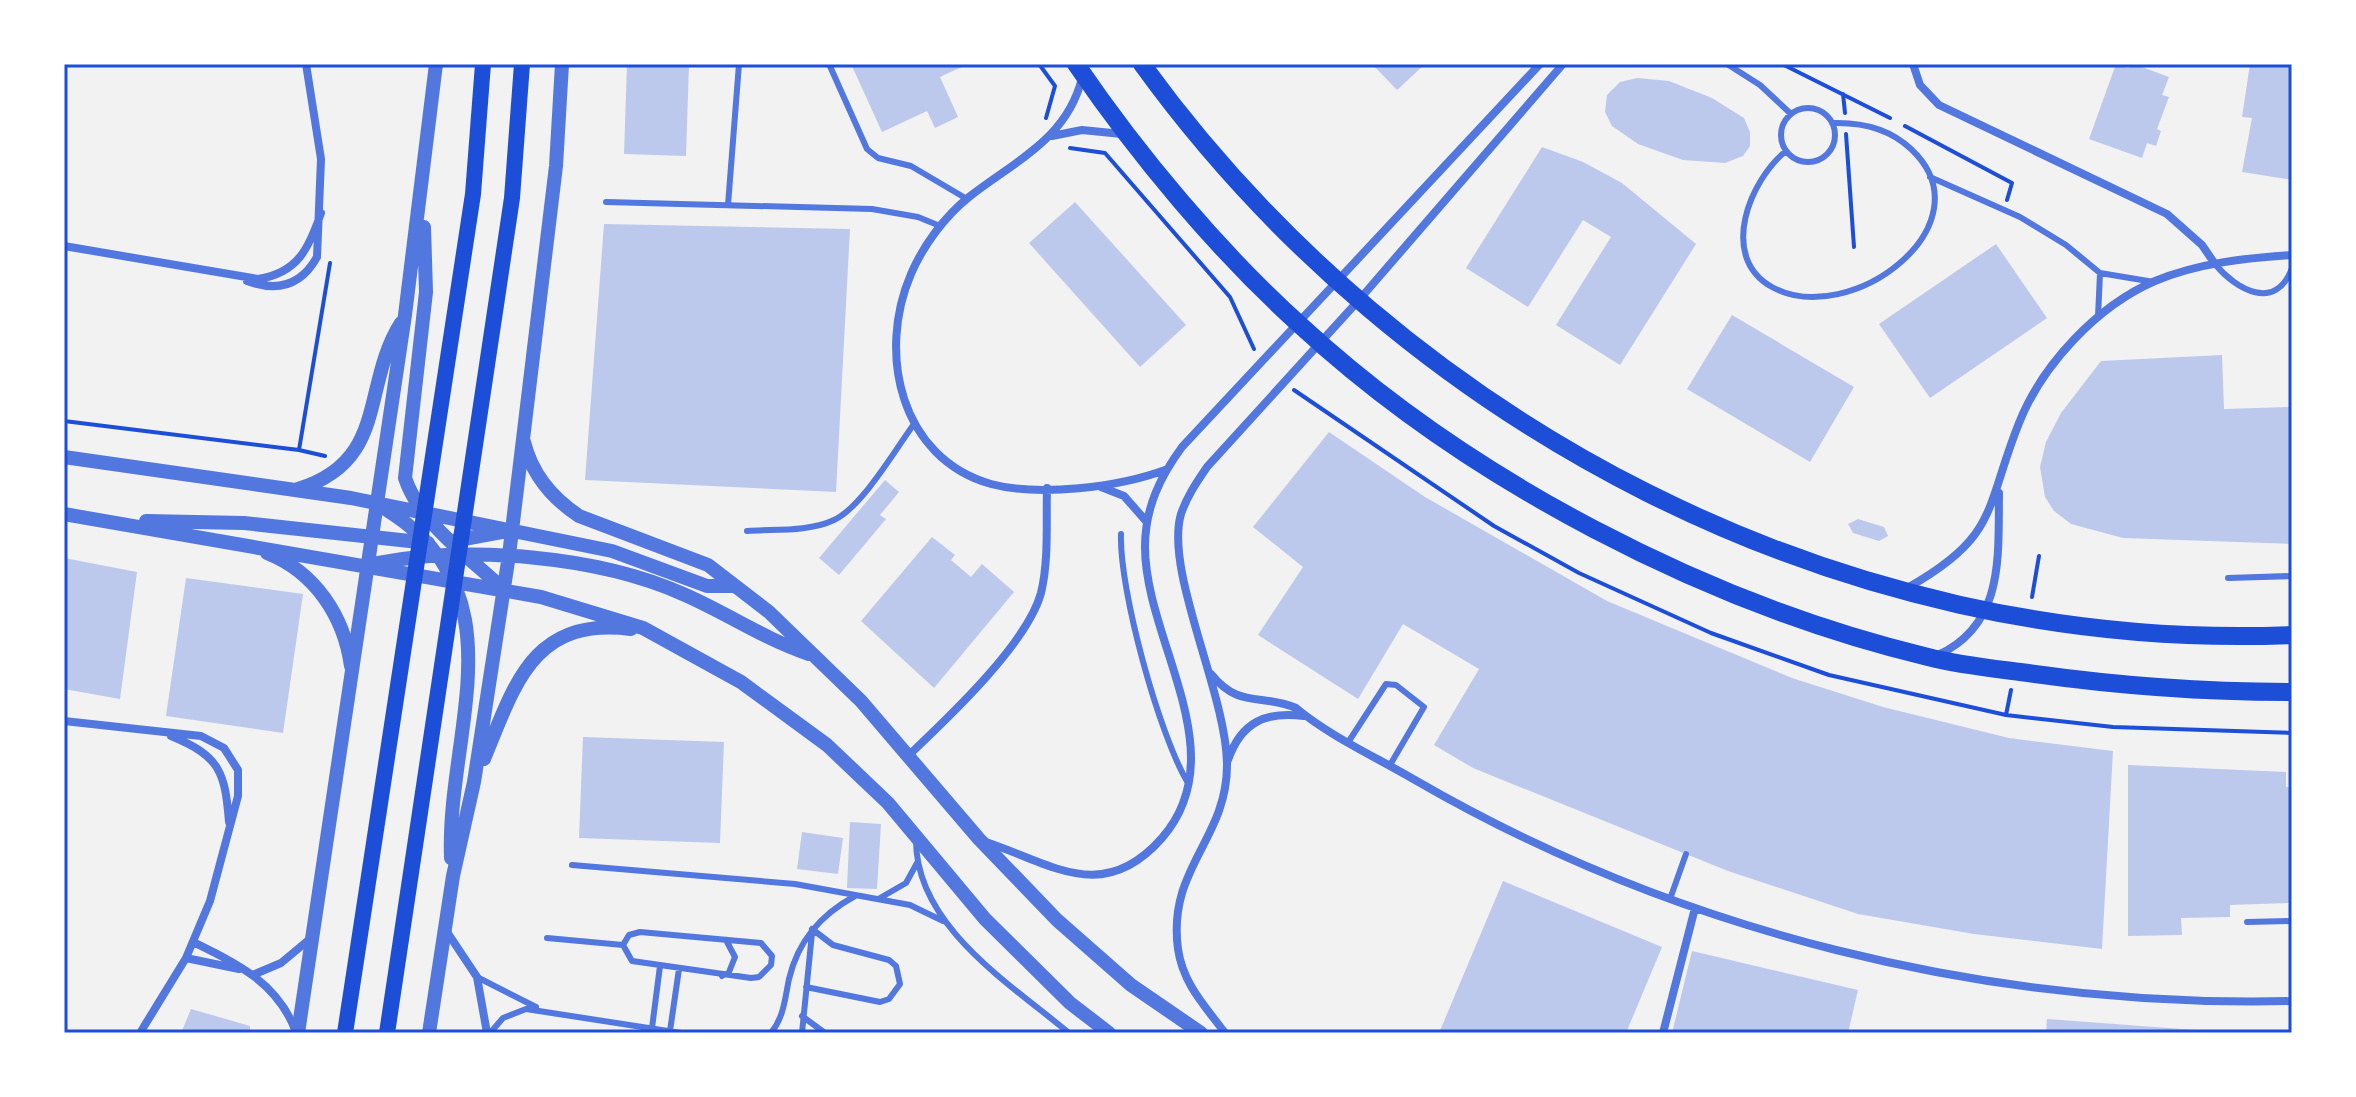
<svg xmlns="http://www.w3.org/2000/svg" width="2356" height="1097" font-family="'Open Sans',sans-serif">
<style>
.building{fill:#bdc9ec}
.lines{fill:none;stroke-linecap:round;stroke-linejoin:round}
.path{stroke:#1d4ed8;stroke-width:4}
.service{stroke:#5277de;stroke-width:6}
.minor{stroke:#5277de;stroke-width:8}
.tertiary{stroke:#5277de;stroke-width:14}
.secondary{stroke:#1d4ed8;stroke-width:16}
.primary{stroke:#1d4ed8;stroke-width:18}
.neatline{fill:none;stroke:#1d4ed8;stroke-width:3}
</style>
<rect width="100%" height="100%" fill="#f2f2f2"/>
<path class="building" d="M627,64H689L686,156L624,154Z
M851,64H968L940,77L958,117L935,128L927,111L882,132Z
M1372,64H1425L1397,90Z
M2116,64L2128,68L2134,64L2169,77L2162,95L2169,97L2157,129L2161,131L2156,146L2147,143L2142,158L2089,139Z
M2250,64H2292V180L2242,172L2252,118L2242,117Z
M1637,78L1669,81L1712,98L1744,118L1750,132V146L1743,156L1725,163L1683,160L1638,144L1612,126L1605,112L1607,95L1620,82Z
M1542,147L1583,162L1622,183L1696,244L1620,365L1556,325L1611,237L1583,220L1528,307L1466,268Z
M1075,202L1186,325L1140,367L1029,243Z
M604,224L850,229L836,492L585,480Z
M1996,244L2047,318L1930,398L1879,324Z
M1732,315L1854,387L1810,462L1687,389Z
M2222,355L2224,409L2292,407V544L2123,538L2071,524L2054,511L2045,497L2040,467L2046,442L2061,413L2101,361Z
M1329,432L1425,497L1607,601L1792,678L1883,707L2009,738L2113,751L2102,949L1974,934L1858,914L1728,871L1473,768L1434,745L1479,669L1403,624L1358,699L1258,635L1303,567L1253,527Z
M885,480L899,492L880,515L886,519L839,575L819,558Z
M1858,519L1884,527L1888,536L1879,541L1853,533L1848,524Z
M932,537L955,555L951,560L971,577L982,564L1014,592L934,688L861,621Z
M64,558L137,572L120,699L64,689Z
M186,578L303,594L283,733L166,716Z
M583,737L724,742L720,843L579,838Z
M2128,765L2286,772V787H2292L2289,903L2230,905V917L2181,918L2182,935L2128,936Z
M850,822L881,824L877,889L847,888Z
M802,832L843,838L838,874L797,869Z
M1503,881L1662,947L1626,1033H1439Z
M1692,951L1858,990L1848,1033H1672Z
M191,1009L250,1026V1033H181Z
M2047,1019L2209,1031V1033H2046Z"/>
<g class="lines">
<path class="path" d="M1039,64L1055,86L1046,118
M1782,64L1890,118
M1843,94L1845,113
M1905,126L2012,183L2007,200
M1846,134L1854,247
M1070,148L1105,153L1230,297L1254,349
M1294,390L1494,526L1579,573L1711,633L1829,675L2006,715L2113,727L2292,733
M64,421L299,450L325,456
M299,450L330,263
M2032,597L2039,556
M2006,715L2011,690"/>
<path class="service" d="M829,64L867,149L878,158L911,166L967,199
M1727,64L1760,85L1791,114
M1781 135a27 27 0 1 1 54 0a27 27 0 1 1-54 0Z
M1786,151C1750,180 1718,257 1772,287C1850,330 1991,224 1911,149C1889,128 1862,122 1832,123
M1930,177L2020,217L2066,245L2100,273L2154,282
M606,202L872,209L918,217L940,226
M728,205L739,64
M2215,264C2236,290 2276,312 2292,268
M2098,317L2100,273
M747,531C774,529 809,532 834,520C862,507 895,450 914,424
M1121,534C1119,589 1159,735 1188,783
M2228,578L2292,576
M1349,741L1386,684L1396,685L1424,707L1390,765
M916,839C915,925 1009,983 1069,1033
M572,865L795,884L910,905L943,921
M880,898L906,883L917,863
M1670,899L1686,854
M2247,922L2292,921
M640,932L761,943L772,956L771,965L759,977L751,978L632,961L623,945L629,935Z
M547,938L623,945
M722,976L729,972L735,957L726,940
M477,977L536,1007
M806,987L880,1002L889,999L900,984L896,966L889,960L833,945L812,929
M802,1016L825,1033
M652,1028L660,966
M670,1031L679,969
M490,1033L503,1018L526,1009L681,1033
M771,1033C784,1017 785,998 789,979C798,941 820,915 855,896
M802,1033L812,933"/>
<path class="minor" d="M1913,64L1920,85L1939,105L2167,214L2202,245L2215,264
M1082,78C1067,139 1015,161 969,197C944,217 923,246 911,274C877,353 900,458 991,484C1039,497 1119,487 1165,470
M1052,136L1082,130L1122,134
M64,246L258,279C298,273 309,248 321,213
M247,281C277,292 301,286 317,257L321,159L306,64
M1101,487L1124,496L1146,521
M1909,587C1999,536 1985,508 2019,423C2042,365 2097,306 2155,281C2198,263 2246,258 2292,255
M1938,655C2005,624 1998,556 1999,493
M1211,674C1239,709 1261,693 1296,708C1331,737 1376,757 1415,780C1679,933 1987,1008 2292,1001
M64,721L201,736L224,748L238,770V796L210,901L186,958L140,1033
M171,736C220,756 225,772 229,822
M909,755C948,718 1027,644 1041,593C1049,560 1046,522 1047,488
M1228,760C1241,722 1266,711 1304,716
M986,842C1052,864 1103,905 1162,838C1236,753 1145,641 1145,547C1145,508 1160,477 1182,447L1540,64
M445,929L477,977L487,1033
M193,942C238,964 278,983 296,1032
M186,958L239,969
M255,974L281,963L311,938
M1225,1033C1205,1006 1183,984 1178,949C1167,868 1227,840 1227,765C1227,695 1164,571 1181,514C1187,496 1197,482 1207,467L1359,300L1563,64
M1663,1033L1695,908"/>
<path class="tertiary" d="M424,227L426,292L405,478C420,523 469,557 503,589
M524,442C532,475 552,498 579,516L708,565L769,612L861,701L979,839L1057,920L1131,985L1201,1033
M64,457L351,498L612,551L707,586H733
M298,489C389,461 361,386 401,323
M387,510C523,595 446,732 451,858
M64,514L541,597L643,628L741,682L827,745L888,803L985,919L1070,1003L1109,1033
M146,521L244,523L428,543
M453,541L507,531
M267,553C315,572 344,616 351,666
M377,563C468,545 598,556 683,594C727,613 762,638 809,654
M484,759C514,687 532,616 631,629
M298,1033L405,315L436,64
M429,1033L453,876L474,782L509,555L556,166L562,64"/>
<path class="secondary" d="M345,1033L473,194L483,64
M387,1033L512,198L522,64"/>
<path class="primary" d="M1076,64C1138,155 1218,251 1300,325C1468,480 1707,604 1928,657C1963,666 1999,669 2035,674C2121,686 2205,692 2292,692
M1142,64C1404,426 1842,654 2292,635"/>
</g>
<rect width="2356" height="1097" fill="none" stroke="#ffffff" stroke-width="132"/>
<rect x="66" y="66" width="2224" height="965" class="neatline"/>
</svg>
